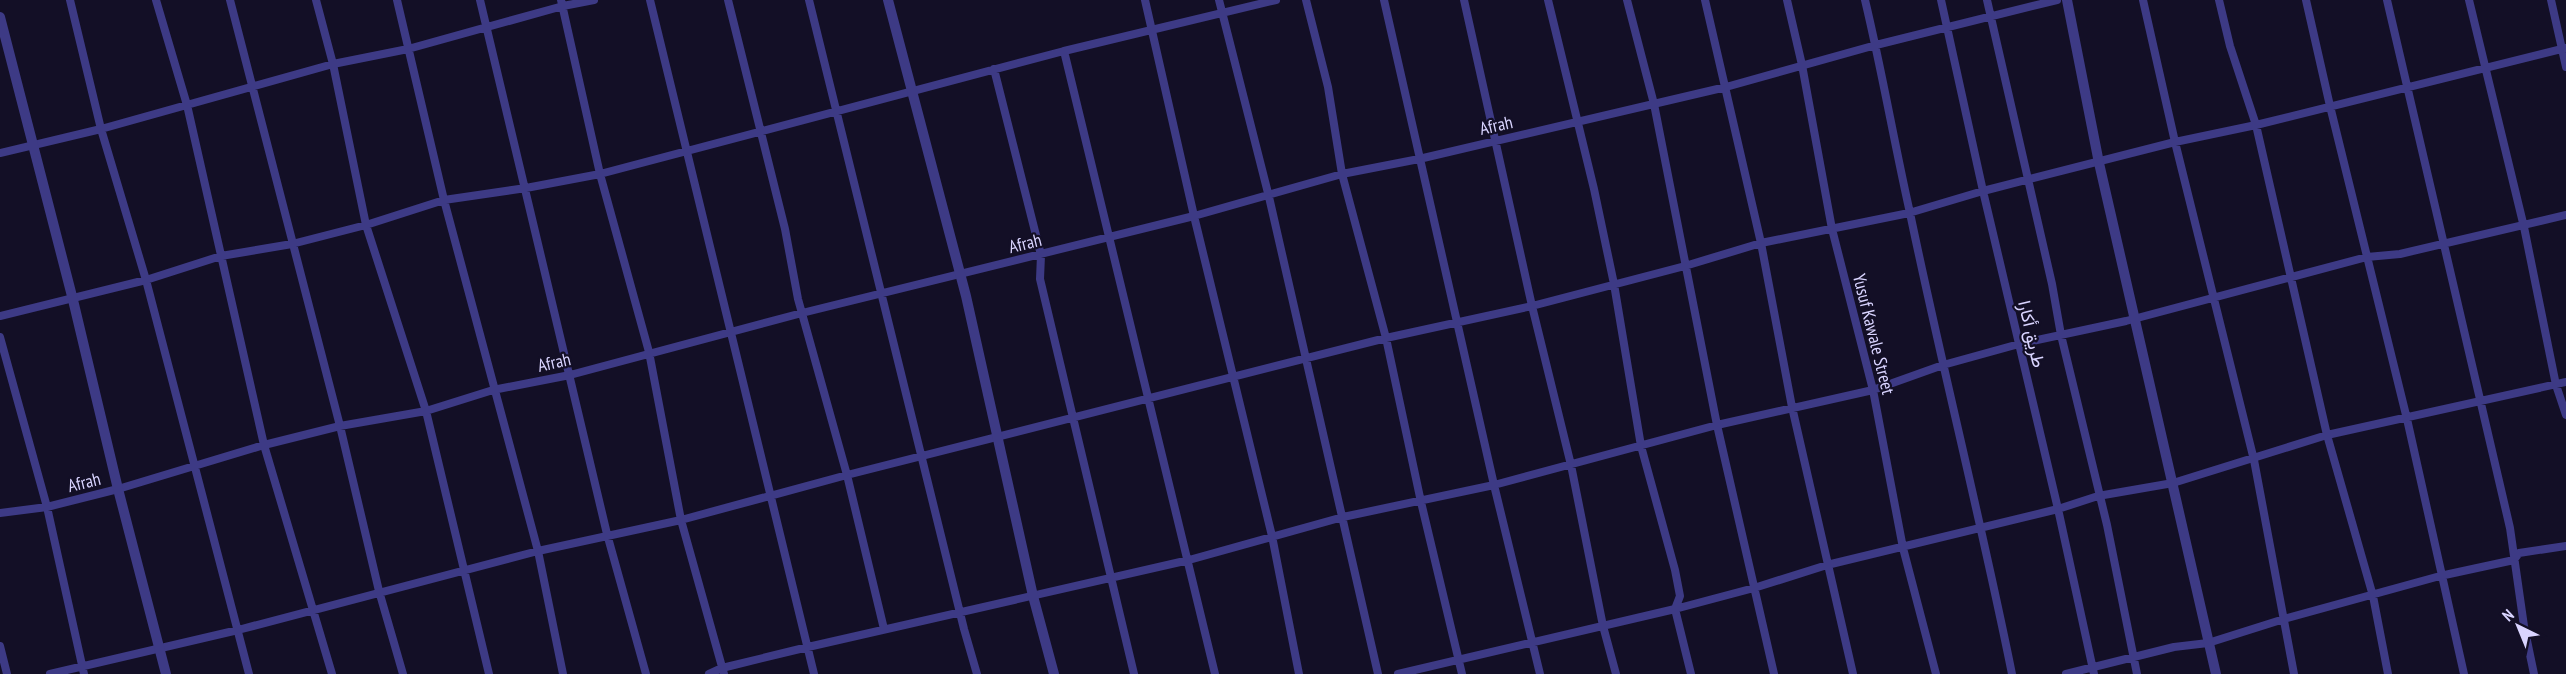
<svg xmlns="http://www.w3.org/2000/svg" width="2566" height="674" font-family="'PT Sans Narrow',Vazirmatn,sans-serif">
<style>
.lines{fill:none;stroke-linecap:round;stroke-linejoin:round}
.minor{stroke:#3d3a85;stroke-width:8}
.tertiary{stroke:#3d3a85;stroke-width:10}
.labels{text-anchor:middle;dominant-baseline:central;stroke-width:4.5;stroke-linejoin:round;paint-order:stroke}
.street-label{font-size:18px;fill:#d9d4ff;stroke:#130f26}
</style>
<rect width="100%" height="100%" fill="#130f26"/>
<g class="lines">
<path class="minor" d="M70,0L101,129L146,280L249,674
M156,0L187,105L264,445L332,674
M230,0L340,426L379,591L403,674
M316,0L333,64L366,225L426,411L489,674
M397,0L444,200L538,551L563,674
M480,0L607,534L646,674
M561,0L600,174L649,352L681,520L724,674
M650,0L814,674
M728,0L785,229L798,299L847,475L884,629
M809,0L964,629L977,674
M1145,0L1194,216L1272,536L1299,674
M1219,0L1269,197L1378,674
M1306,0L1328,87L1342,174L1386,338L1421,502L1462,674
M1384,0L1494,485L1540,674
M1464,0L1532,306L1571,465L1603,626L1616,674
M1548,0L1594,189L1614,284L1641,446L1675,570L1680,596L1675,609L1691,674
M1627,0L1654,104L1717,425L1774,674
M1705,0L1761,243L1792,407L1853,674
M1787,0L1802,65L1832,229L1873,390L1903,548L1936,674
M1865,0C1882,71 1894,142 1910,213C1942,367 1981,520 2012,674
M1941,0L1983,191L2058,509L2094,674
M1987,0L2052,284L2061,335L2107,525L2137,674
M2143,0L2175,142L2254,460L2294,674
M2219,0L2230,46L2256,125L2327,435L2373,596L2388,674
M2306,0L2330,106L2407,419L2464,674
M2387,0L2510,528L2524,626L2534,674
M2469,0L2524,227L2556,385L2566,415
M2551,0L2566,67
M1064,51L1215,674
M994,69L1041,255L1040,279L1134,674
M0,153L101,129L333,64L408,49L563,6L594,0
M0,316L146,280L221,256L292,244L366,225L444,200L526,188L600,174L1064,51L1276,0
M0,337L47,507L84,674
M0,513L47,507L118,489L264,445L340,426L426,411L493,390L570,375L802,313L1194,216L1342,174L1419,159L1726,87L1876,45L2057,0
M0,646L7,674
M50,674L238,630L538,551L681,520L847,475L1386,338L1532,306L1685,266L1761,243L1909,213L1983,191L2175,142L2256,125L2566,48
M709,674L722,668L808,647L1189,560L1343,517L1494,485L1717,425L1873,390L1943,365L2019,344L2126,321L2367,257L2400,254L2566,215
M1398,674L1675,609L1754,588L1827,565L2058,509L2098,496L2173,483L2327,435L2566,382
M2066,674L2174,647L2208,643L2284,619L2440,576L2514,560L2519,553L2566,546"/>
<path class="tertiary" d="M888,0L966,296L1033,596L1054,674
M2067,0L2099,163L2216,674
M0,17L73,300L118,489L166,674"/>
</g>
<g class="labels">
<g class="street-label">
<text transform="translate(1496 125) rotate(-13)">Afrah</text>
<text transform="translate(1025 243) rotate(-14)">Afrah</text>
<text transform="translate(1874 334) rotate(76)">Yusuf Kawale Street</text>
<text transform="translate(2032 334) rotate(77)">طريق أكارا</text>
<text transform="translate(554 362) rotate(-13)">Afrah</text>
<text transform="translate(84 482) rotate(-14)">Afrah</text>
</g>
</g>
<g transform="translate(2518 626) rotate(317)" stroke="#130f26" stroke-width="4.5" paint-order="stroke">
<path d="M0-4.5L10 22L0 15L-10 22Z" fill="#d9d4ff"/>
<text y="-9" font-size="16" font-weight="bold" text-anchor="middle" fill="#d9d4ff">N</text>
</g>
</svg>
